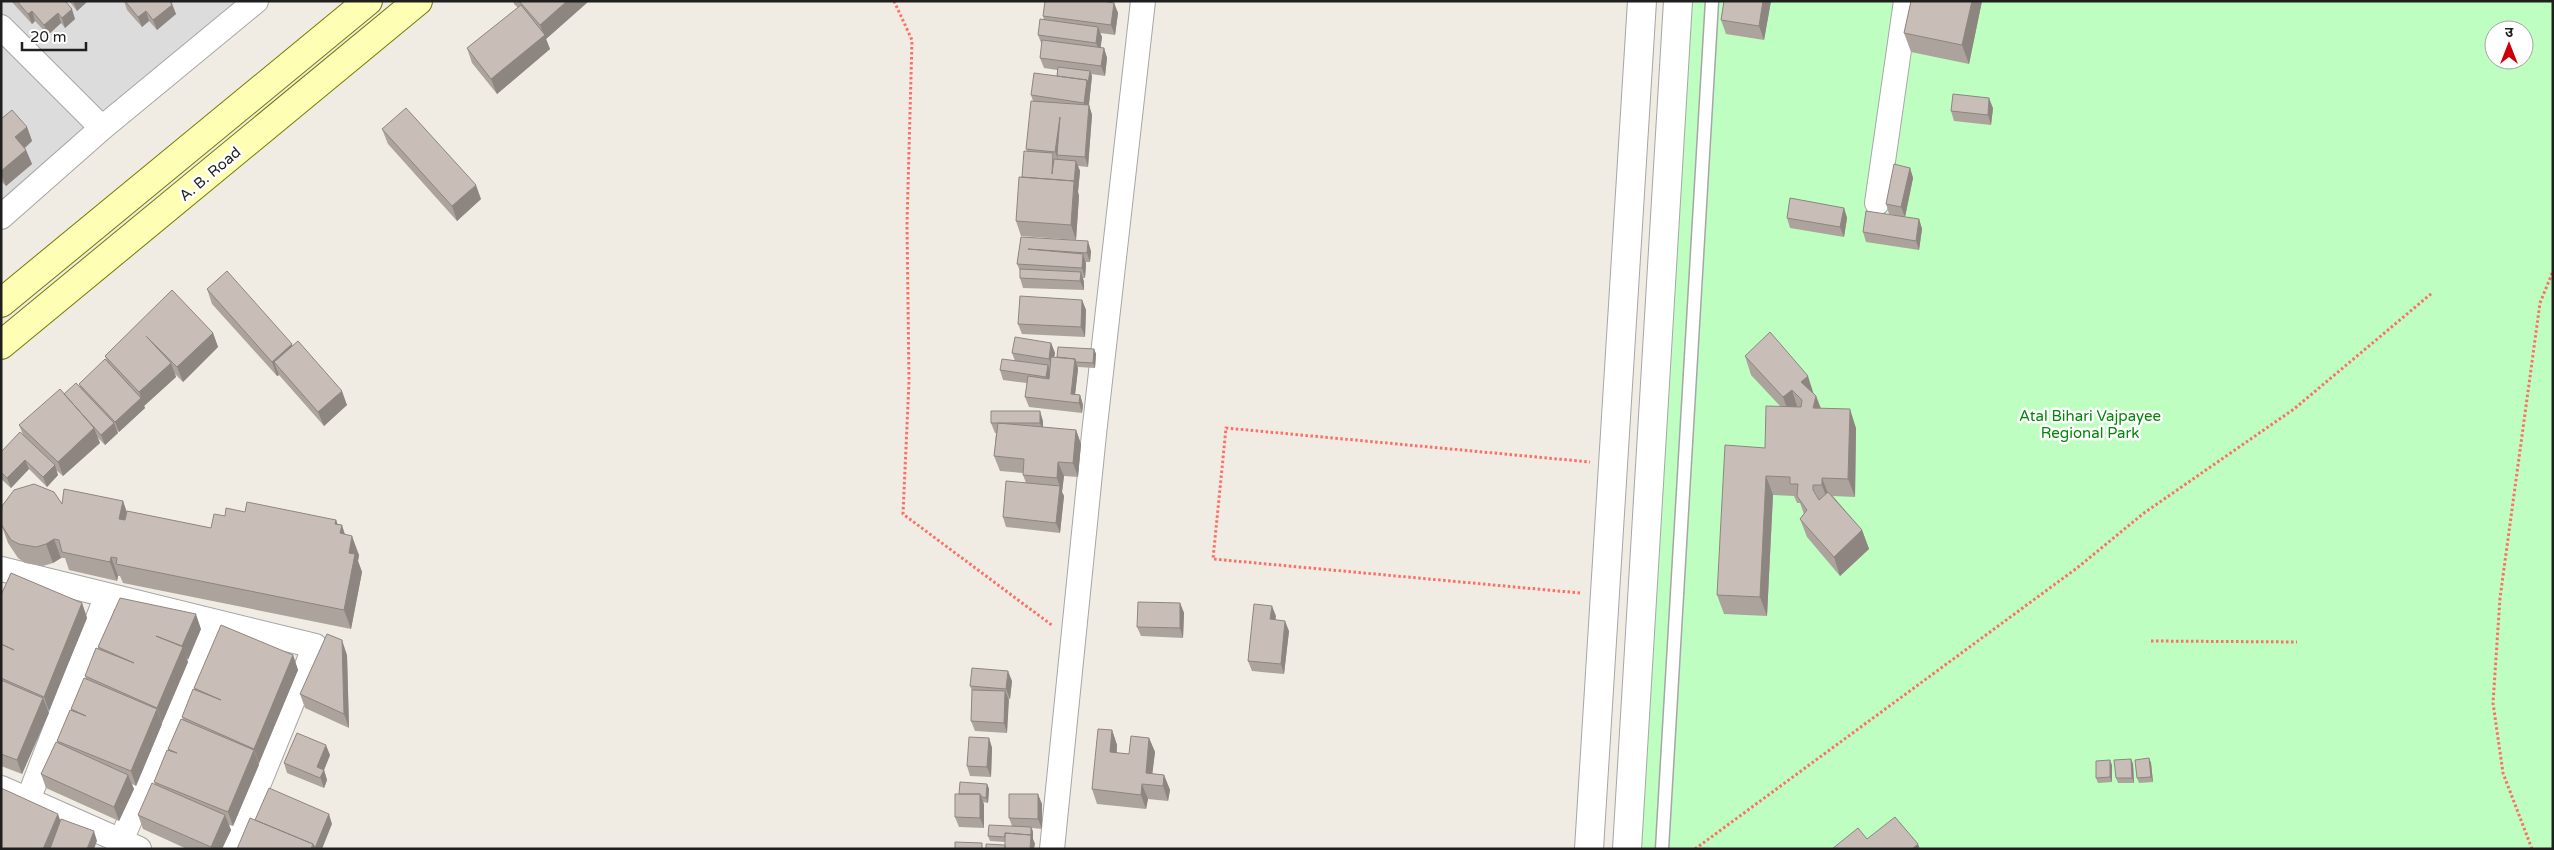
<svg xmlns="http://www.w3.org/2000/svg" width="2554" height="850" font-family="'Varela Round','Noto Sans Devanagari',sans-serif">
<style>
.residential{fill:#dddcdc}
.park{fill:#befec0;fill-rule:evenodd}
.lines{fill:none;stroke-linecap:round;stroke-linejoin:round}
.service-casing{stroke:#a6a6a6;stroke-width:15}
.minor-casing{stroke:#a6a6a6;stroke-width:26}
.tertiary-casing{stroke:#a6a6a6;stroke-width:30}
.secondary-casing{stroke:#737b00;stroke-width:30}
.path{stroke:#ff6f66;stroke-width:3;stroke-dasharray:2.5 2.5;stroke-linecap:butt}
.service{stroke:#fff;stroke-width:12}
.minor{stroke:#fff;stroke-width:24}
.tertiary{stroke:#fff;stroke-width:28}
.secondary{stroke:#fefeb4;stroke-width:28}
.wall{fill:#ada39d}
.shaded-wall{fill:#8d8580}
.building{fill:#c9beb7;stroke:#8d8580}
.labels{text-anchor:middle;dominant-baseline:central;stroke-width:5;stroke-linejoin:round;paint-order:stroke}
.street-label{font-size:15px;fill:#1f1f1f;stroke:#fff}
.park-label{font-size:15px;fill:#038608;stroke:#fff}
</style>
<rect width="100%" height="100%" fill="#f0ece4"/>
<path class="residential" d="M1,1H252L1,214Z"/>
<path class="park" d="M1677,1H2553V849H1627ZM2494,30H2524V60H2494Z"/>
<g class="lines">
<defs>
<path id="service" d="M1662,849L1712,1"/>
<path id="minor" d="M1,27L102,128
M1877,203L1906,1
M1,217L102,128L256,1
M1,569L315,646L232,849
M1,788L139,849
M28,800L107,595
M121,841L213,621
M1052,849L1094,434L1143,1"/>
<path id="tertiary" d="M1589,849L1642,1
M1627,849L1678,1"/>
<path id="secondary" d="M1,303L368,1
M1,345L418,1"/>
</defs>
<use href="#service" class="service-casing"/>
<use href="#minor" class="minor-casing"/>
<use href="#tertiary" class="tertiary-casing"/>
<use href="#secondary" class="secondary-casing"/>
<path class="path" d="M894,1L912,40L907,224L909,381L903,514L1053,626
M1580,593L1213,559L1226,428L1590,462
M2151,641L2297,642
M1695,849L2077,568L2144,513L2294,409L2432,293
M2532,849L2503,773L2493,703L2500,598L2540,303L2553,271"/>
<use href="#service" class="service"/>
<use href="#minor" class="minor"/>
<use href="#tertiary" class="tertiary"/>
<use href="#secondary" class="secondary"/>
</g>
<path class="wall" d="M11,1H65L75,19L65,28L61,23L48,35L35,21L32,24Z
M69,1H88L77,11Z
M124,1H174L172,3L176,14L157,30L149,21L142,27L127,10Z
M513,1H589L546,39L550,49L497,94L472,63L467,48L518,8L514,4Z
M1724,1H1771L1764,40L1726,34L1721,20Z
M1911,1H1982L1969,64L1911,52L1904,33Z
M1114,3L1118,13L1115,35L1100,33L1102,37L1100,48H1104L1107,58L1105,76L1091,74L1092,76L1089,105L1092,115L1088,167L1078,166L1080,171L1078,192L1079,196L1076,240L1021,236L1016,221L1022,177L1027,151L1026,149L1033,101L1031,95L1057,76V70L1044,68L1040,58L1042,45L1038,35L1044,20L1043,16Z
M1993,108L1991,125L1954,121L1951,111Z
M1,119L27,127L32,141L25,148L32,164L6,186L1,181Z
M382,129L481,199L457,221L388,144Z
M1910,168L1913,178L1905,217L1889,214L1886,204Z
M1844,208L1847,218L1844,237L1790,228L1787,218Z
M1919,219L1922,229L1919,250L1866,242L1863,232Z
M1021,237L1091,251L1090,262H1086V264L1085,278H1083L1084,282V290L1023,288L1020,278V271L1017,264Z
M207,289L292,346L347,405L324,426L279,375L277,376L212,304Z
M1082,300L1086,310L1085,337L1022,334L1018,324Z
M213,333L218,347L183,382L175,374L176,377L144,406L145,408L119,432L117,430L118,433L105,445L97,437L100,443L63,476L56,470L58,475L47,487L29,469L11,488L1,479V452L23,435L19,425L64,394L80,387L79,384L107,362L105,356Z
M1051,343L1055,353L1054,357H1057L1094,349L1096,354L1095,368L1078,367V369L1075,394L1080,395L1083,405L1082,413L1029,407L1025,397L1027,383L1003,380L1000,370L1015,361L1012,353Z
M1745,356L1814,394L1816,396L1821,408L1856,428L1855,497L1833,496L1862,530L1869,549L1840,576L1807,537L1800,519L1804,514L1800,503H1797L1794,496L1773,495L1767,616L1724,614L1717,595L1765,448L1781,407L1751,375Z
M1043,421V427L1076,430L1081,444L1078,477L1064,476L1062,492L1064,496L1060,533L1006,527L1003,517L1026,483L1023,475V473L1000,471L994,456L996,433H995L991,423Z
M123,501L127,512L211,528L225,516L245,512L336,520L338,525L359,555L358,561L362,572L351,629L123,583L120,576H118L117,581L69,570L65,558H61L53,563L43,566L25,563L18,558L8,543L1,524L62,504Z
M1,595L82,603L87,618L22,774L1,766Z
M1180,603L1184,613L1183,638L1141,636L1137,627Z
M1276,616L1275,620L1289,631L1284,674L1252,671L1248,661Z
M201,629L187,660L188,662L162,723L161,722L162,724L136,786L132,784L134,789L119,821L46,788L41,774L58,743L57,741L71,710V709L86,679L85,676L98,649V647Z
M293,655L298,670L233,826L229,825L231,830L222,849H187L143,829L138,815L155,784L154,782L168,751V749L183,720L182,717L195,689L194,688Z
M347,655L349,728L305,708L300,694Z
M1012,681L1010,699H1008L1007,733L975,731L971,721L972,691L970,686Z
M1112,730L1117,745V753L1129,754L1149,738L1155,752L1152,774L1164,775L1170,790L1168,801L1148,799L1146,809L1097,804L1092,789Z
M989,738L992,748L991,777L970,776L967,766Z
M330,755L324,770L327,780L324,788L287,773L284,763Z
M2149,758L2151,763L2153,782L2139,783L2137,778Z
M2131,759L2133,764L2134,783H2118L2116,778Z
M2112,765V782L2098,783L2096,778Z
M987,784L989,789L988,803L983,802L984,828L959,827L955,817L959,794Z
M1042,804V829L1032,828L1033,832V839L1035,844L1005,845V842L990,841L988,836L1012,826L1009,818Z"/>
<path class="shaded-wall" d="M73,1H88L77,11Z
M567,1H589L546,39L550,49L497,94L491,79L544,35L540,25Z
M1763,1H1771L1764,40L1759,26Z
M1972,1H1982L1969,64L1962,45Z
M1114,3L1118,13L1115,35L1111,25Z
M172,5L176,14L157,30L153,20Z
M72,9L75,19L65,28L62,18Z
M32,11L35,21L32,24L28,14Z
M146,11L149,21L142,27L138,17Z
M58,13L61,23L48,35L44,25Z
M1098,27L1102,37L1100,53L1096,43Z
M1104,48L1107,58L1105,76L1101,66Z
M1090,71L1092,76L1088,112L1084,103L1087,80Z
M1989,98L1993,108L1991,125L1988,115Z
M1089,105L1092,115L1088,167L1085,157Z
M1060,117L1057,155L1059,162L1055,152Z
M27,127L32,141L21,151L15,137Z
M26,150L32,164L6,186L1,174V171Z
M1076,161L1080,171L1078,192L1079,196L1076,240L1071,225Z
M1910,168L1913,178L1905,217L1901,207Z
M476,185L481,199L457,221L452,206Z
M1844,208L1847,218L1844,237L1840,227Z
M1919,219L1922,229L1919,250L1916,241Z
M1088,241L1091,251L1090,262L1087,253Z
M1083,254L1086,264L1085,278L1082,268Z
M1081,272L1084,282V290L1080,281Z
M1082,300L1086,310L1085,337L1081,327Z
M213,333L218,347L183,382L177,367Z
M1051,343L1055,353L1052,369L1049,359Z
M292,344L297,359L274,362L279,375L277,376L272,362Z
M1094,349L1096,354L1095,368L1093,363Z
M1075,359L1078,369L1074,404L1071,394Z
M171,363L176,377L144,406L139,392Z
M1048,365L1051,375L1049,387L1046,377Z
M1808,376L1814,395L1801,382Z
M1792,390L1798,409L1790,416L1783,397Z
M342,391L347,405L324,426L318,412Z
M1080,395L1083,405L1082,413L1079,403Z
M1816,396L1823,415L1813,408Z
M141,398L145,408L119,432L115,422Z
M1850,409L1856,428L1855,497L1848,479Z
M1040,411L1043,421V433L1040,423Z
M114,423L118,433L105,445L101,435Z
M94,428L100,443L63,476L58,462Z
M1076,430L1081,444L1078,477L1073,463Z
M25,460L29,469L11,488L7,478Z
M1058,462L1064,476L1062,492L1064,496L1060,533L1056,523L1060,487L1057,478Z
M55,465L58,475L47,487L43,477Z
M1766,476L1773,495L1767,616L1760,597Z
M1822,478L1829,496V504L1822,485Z
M123,501L129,520L126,538L119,519Z
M336,520L340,532L342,525L348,544L347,552L335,524Z
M1862,530L1869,549L1840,576L1834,557Z
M352,536L359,555L358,561L362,572L351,629L344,610L349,553Z
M54,539L61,558L53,563L46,544Z
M111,557L118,576L117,581L110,562Z
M82,603L87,618L49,711L44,697Z
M1180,603L1184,613L1183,638L1180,628Z
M1272,606L1276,616L1274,629L1270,619Z
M196,614L201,629L188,660L182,646Z
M1285,621L1289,631L1284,674L1281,664Z
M342,640L347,655L349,728L344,714Z
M183,647L188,662L162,723L157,708Z
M293,655L298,670L259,763L254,749Z
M1008,671L1012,681L1010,699L1006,689Z
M1005,691L1009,700L1007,733L1004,723Z
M43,698L49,713L22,774L17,760Z
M157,709L162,724L136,786L131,771Z
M1112,730L1117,745L1115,767L1110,752Z
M989,738L992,748L991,777L987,767Z
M1149,738L1155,752L1151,785L1146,773Z
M326,745L330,755L324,770L327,780L324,788L317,767Z
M254,750L259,765L233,826L228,812Z
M2149,758L2151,763L2153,782L2151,777Z
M2131,759L2133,764L2134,783L2132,778Z
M2110,760L2112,765V782L2110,777Z
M128,775L134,789L119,821L114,807Z
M1164,775L1170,790L1168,801L1163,786Z
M987,784L989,789L988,803L986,798Z
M1142,784L1148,799L1146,809L1141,795Z
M980,794L984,804V828L980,818Z
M1038,794L1042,804V829L1038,819Z
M58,814L63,828L55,849H43Z
M329,814L332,824L322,849H311Z
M225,815L231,830L222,849H211V847Z
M1031,827L1033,832V839L1035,844L1034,849H1030Z
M94,831L97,841L94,849H87Z
M1918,844L1920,849H1912Z"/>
<path class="building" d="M17,1H65L72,9L62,18L58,13L44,25L32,11L28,14Z
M125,1H170L172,5L153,20L146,11L138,17Z
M519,1H567L540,25Z
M1045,1H1103L1114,3L1111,25L1043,16Z
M1724,1H1763L1759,26L1721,20Z
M1911,1H1972L1962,45L1904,33Z
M521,5L545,35L491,79L467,48Z
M1040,19L1098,27L1096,43L1038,35Z
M1042,40L1104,48L1101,66L1040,58Z
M1058,67L1090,71L1088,83L1087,80L1057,76Z
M1034,73L1087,80L1084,103L1031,95Z
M1953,94L1989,98L1988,115L1951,111Z
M1031,101L1089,105L1085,157L1057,155L1060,117L1055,152L1026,149Z
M406,108L476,185L452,206L382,129Z
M12,110L27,127L15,137L26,150L1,171V119Z
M1024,151L1053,153L1052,174L1054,159L1076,161L1074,182V181L1022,177Z
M1894,164L1910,168L1901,207L1886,204Z
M1019,177L1074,181L1071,225L1016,221Z
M1790,198L1844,208L1840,227L1787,218Z
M1866,211L1919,219L1916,241L1863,232Z
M1021,237L1088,241L1087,253L1028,249L1083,254L1082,268L1017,264Z
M1020,269L1081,272L1080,281L1020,278Z
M227,271L292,344L272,362L207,289Z
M172,290L213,333L177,367L146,336L171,363L139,392L105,356Z
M1020,296L1082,300L1081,327L1018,324Z
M1770,332L1808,376L1801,382L1816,396L1813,408L1850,409L1848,479L1822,478V485H1813V490L1819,500L1828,492L1862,530L1834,557L1800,519L1807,510L1797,496L1798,484H1790V477L1766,476L1760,597L1717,595L1725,445L1765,448L1766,406L1801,407L1802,400L1792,390L1783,397L1745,356Z
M1015,337L1051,343L1049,359L1012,353Z
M298,341L342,391L318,412L274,362Z
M1058,347L1094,349L1093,363L1076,362L1075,359L1057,357Z
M1051,357L1075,359L1071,394L1080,395L1079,403L1025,397L1028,376L1049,379Z
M105,359L141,398L115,422L79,384Z
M1002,359L1048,365L1046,377L1000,370Z
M76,383L114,423L101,435L64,394Z
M60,389L94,428L58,462L19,425Z
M991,411H1040V423H991Z
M998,423L1076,430L1073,463L1058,462L1057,478L1023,475L1024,459L994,456Z
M20,432L55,465L43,477L25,460L7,478L1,472V452Z
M1006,481L1060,486L1056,523L1003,517Z
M34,484L54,492L62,504L64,489L123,501L119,519L125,520L127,511L211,528L214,514L225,516L226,508L245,512L247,502L336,520L335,524L342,525L340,533L352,536L349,553L355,554L344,610L116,564L117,558L111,557L110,562L62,552L59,540L54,539L46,544L36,547L19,544L11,540L1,524L2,506L14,490Z
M11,573L82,603L44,697L1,678V644L14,650L1,644V595Z
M120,598L196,614L182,646L156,636L183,647L157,708L85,676L96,648L134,663L98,647Z
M1138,602L1180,603V628L1137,627Z
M1254,604L1272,606L1270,619L1285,621L1281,664L1248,661Z
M221,625L293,655L254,749L182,717L193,689L221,700L194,688Z
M327,634L342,640L344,714L300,694Z
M972,668L1008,671L1006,689L970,686Z
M84,678L157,709L131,771L57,741L70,710L86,716L71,709Z
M1,680L43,698L17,760L1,754Z
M972,690L1005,691L1004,723L971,721Z
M181,719L254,750L228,812L154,782L167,750L177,753L168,749Z
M1098,729L1112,730L1110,752L1129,754L1131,736L1149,738L1146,773L1164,775L1163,786L1142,784L1141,795L1092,789Z
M297,733L326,745L317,767L324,770L320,778L284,763Z
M969,737L989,738L987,767L967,766Z
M56,742L128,775L114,807L41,774Z
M2149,758L2151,777L2137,778L2135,760Z
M2131,759L2132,778H2116L2114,760Z
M2110,760V777L2096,778V761Z
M960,782L987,784L986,798L982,797L980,794H959Z
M152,783L225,815L211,847L138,815Z
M1,788L58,814L43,849H1Z
M269,788L329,814L315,848L313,844L255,820Z
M955,794H980V818L955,817Z
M1009,794H1038V819L1009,818Z
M1895,817L1918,844L1912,849H1832L1858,828L1867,839Z
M250,818L313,844L311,849H237Z
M61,819L94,831L87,849H50Z
M989,825L1031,827V835L1005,833V837L988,836Z
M1005,833L1031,835L1030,849H1005Z
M955,842L982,843V849H955Z
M986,844L1005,845V849H986Z"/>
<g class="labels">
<g class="street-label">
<text transform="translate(210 174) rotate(-40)">A. B. Road</text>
</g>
<g class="park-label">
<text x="2090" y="416">Atal Bihari Vajpayee<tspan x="2090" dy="17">Regional Park</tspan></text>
</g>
</g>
<rect width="2554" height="850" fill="none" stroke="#1f1f1f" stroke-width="5"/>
<g transform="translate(2509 45)"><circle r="24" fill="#ffffff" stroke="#a5a5a5"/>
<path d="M0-4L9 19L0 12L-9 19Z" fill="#cd0009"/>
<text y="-8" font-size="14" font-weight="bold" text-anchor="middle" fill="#1f1f1f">उ</text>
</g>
<path d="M22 42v8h64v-8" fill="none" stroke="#1f1f1f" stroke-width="2.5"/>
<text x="30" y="42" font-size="15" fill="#1f1f1f" stroke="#ffffff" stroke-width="4" paint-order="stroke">20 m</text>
</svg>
